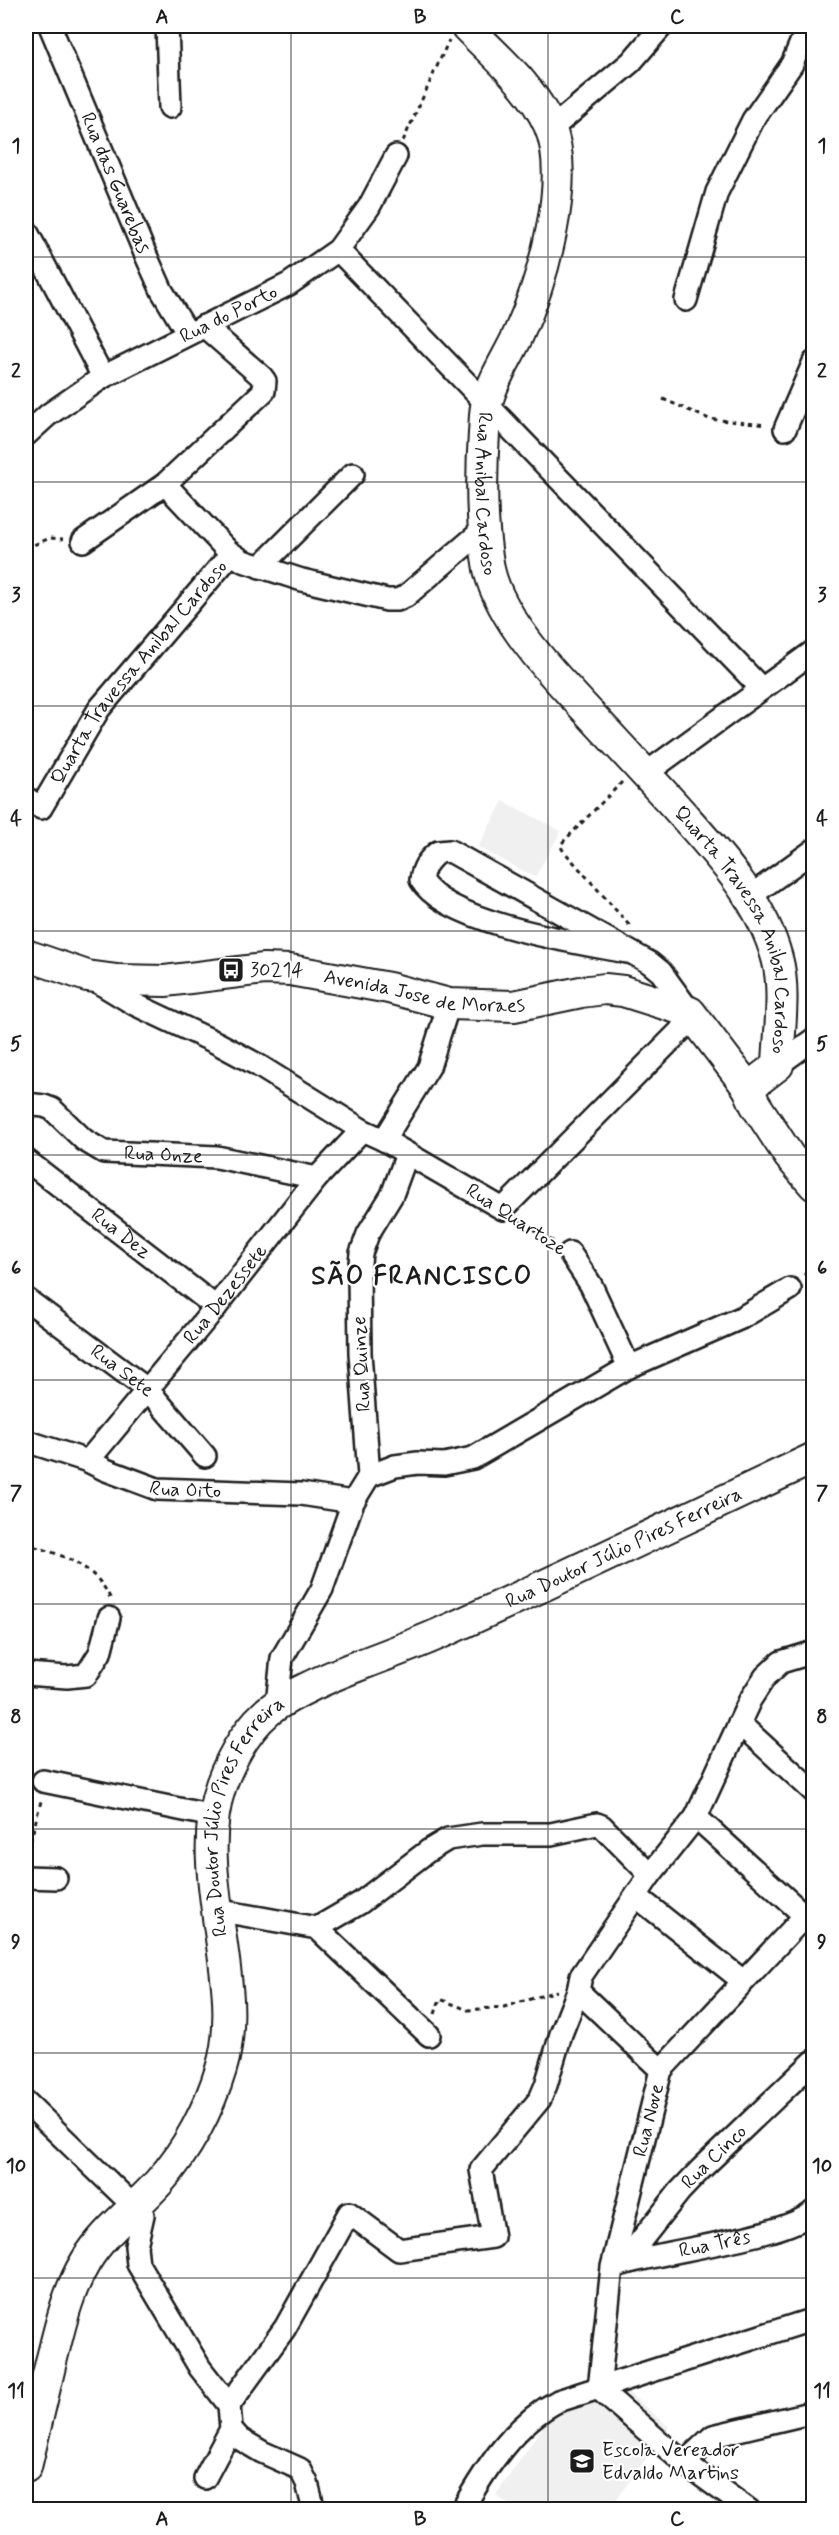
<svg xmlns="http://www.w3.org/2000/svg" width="839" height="2535" font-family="Mynerve,sans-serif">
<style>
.built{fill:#f0f0f0}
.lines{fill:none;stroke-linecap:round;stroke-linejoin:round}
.street-casing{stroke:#1c1c1c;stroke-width:26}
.secondary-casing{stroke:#1c1c1c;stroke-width:34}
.path{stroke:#1c1c1c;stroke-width:3;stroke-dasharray:4.5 4.5;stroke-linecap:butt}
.street{stroke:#fff;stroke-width:21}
.secondary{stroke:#fff;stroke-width:30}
.grid{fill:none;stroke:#1c1c1c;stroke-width:1.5;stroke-opacity:0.55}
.labels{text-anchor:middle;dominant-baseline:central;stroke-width:4.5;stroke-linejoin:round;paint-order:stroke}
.street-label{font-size:20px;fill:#1c1c1c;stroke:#fff}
.poi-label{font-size:20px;fill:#1c1c1c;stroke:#fff;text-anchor:start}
.district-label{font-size:26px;font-weight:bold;letter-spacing:1.5px;fill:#1c1c1c;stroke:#fff}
.neatline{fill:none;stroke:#1c1c1c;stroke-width:2}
.grid-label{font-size:20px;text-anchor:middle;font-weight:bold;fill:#1c1c1c}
</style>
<rect width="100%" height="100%" fill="#fff"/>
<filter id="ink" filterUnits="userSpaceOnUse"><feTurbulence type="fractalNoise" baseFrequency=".0167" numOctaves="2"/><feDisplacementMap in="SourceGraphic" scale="12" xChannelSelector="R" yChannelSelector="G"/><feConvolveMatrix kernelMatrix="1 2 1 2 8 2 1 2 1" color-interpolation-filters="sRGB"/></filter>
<g filter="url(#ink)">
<path class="built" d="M503,801L561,831L535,877L478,847Z
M606,2373L669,2427L609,2509H514L496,2495L546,2422Z"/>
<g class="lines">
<defs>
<g id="street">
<path id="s1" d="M50,26L144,251L162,291L188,334"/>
<path d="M167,26L170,107"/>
<path d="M551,129L631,62L662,26"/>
<path d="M26,230L103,377"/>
<path d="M338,250L761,688"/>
<path d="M686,300L717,192L753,120L792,64L808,26"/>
<path d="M785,429L814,362"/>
<path id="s2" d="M26,435L48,415L103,377L289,284L338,250L369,207L396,156"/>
<path d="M165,484L228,551L243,561L302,580L387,600H397L406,596L484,529"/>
<path d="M83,541L165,484L264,391L265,381L262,377L204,326"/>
<path d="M260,567L353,474"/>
<path d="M645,774L814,651"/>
<path id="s3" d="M26,798L41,808L99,709L231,554"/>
<path d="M749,897L814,850"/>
<path d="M627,952C578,943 446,923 421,880C423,867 428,860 438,852L450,851L650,963L661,972L690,1012"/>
<path d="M96,981L134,1004L217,1043L256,1064L362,1130L384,1140L503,1209L694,1017"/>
<path d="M778,1065L814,1039"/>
<path id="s4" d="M26,1104L44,1106L52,1109L84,1140L104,1152L217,1157L317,1178"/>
<path d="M384,1140L429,1067L449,1004"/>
<path id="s5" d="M26,1160L216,1307"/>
<path d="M570,1253L591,1285L629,1367"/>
<path id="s6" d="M26,1299L148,1390L205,1456"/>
<path id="s7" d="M26,1441L88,1461L106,1470L157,1489L301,1494L353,1502"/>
<path id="s8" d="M88,1461L216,1307L317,1178L362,1130"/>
<path d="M369,1476L360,1353L359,1273L361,1253L368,1234L392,1195L407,1154"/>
<path d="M26,1674L67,1677L86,1675L100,1653L109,1618"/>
<path d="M277,1704L282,1658L322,1589L353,1502L369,1476L395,1466L418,1463L444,1464L473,1458L629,1367L741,1318L790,1289"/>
<path d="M739,1723L814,1792"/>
<path d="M43,1781L213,1816"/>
<path d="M696,1817L804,1915"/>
<path d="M26,1877L56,1878"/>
<path d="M636,1896L743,1981"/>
<path d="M216,1910L317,1928L429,2035"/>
<path d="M317,1928L360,1903L428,1851L448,1839L482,1834H551L597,1824L602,1826L650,1875"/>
<path d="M661,2070L578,1991L581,1976L650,1875L696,1817L750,1700L765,1677L781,1662L814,1652"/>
<path d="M26,2102L143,2215L136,2246L138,2264L200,2368L229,2405L231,2429L205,2478"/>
<path id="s9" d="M623,2263L680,2191L701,2169L814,2061"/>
<path id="s10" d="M619,2265C660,2251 788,2237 814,2211"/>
<path id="s11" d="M599,2389L612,2267L661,2070L814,1906"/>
<path d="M599,2389L684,2463L749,2510"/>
<path d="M229,2405L285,2328L349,2213L399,2250L493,2237L481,2170L540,2099L546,2085L561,2034L578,1991"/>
<path d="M231,2429L240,2439L262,2452L300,2469L307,2483L314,2510"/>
<path d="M684,2463L713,2436L814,2412"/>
<path d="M462,2510C486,2468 515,2423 558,2401L814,2319"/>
</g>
<g id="secondary">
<path id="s12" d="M466,26C495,56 532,86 549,125C573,178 542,282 519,333C509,356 493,378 487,403C484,412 485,423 484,433C481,477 481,525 489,569C498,611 537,657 566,688C602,727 639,767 675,806C715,851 761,898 777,958C786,989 779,1033 778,1065L748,1088"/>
<path id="s13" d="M26,955L87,976L117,980L165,981L264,969L290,970L389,988L449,1004L514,1006L581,992L605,989L623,991L690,1012L748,1088L755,1104L789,1156L814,1185"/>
<path id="s14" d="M26,2467C34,2432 43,2397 51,2362C60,2327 67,2292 86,2261C104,2231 136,2208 159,2182C187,2151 209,2109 221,2069C248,1982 190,1875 221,1785C232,1755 251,1721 278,1704C327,1673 390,1656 443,1632C567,1576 690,1516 814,1458"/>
</g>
</defs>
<use href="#street" class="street-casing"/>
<use href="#secondary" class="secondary-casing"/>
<path class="path" d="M403,141L449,40
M663,399L709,419L766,425
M26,548L50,538L63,539
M622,782L561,844L562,849L629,925V928
M519,1220L554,1242
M804,1275L814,1266
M26,1544C59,1554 96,1564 111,1600
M26,1858L41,1801
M435,2014L440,1999L468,2010L504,2007L557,1991"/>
<use href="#street" class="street"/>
<use href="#secondary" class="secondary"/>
</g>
</g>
<path class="grid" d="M291,26V2510M548,26V2510M26,257H814M26,482H814M26,706H814M26,931H814M26,1155H814M26,1380H814M26,1604H814M26,1829H814M26,2053H814M26,2278H814"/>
<defs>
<symbol id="bus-square" viewBox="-11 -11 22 22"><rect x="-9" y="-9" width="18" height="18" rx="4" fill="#1c1c1c" stroke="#fff"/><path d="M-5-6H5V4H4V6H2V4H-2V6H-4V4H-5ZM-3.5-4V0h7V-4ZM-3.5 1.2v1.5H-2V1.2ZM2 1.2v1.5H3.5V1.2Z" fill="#fff"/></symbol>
<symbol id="school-square" viewBox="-11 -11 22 22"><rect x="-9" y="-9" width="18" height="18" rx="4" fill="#1c1c1c" stroke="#fff"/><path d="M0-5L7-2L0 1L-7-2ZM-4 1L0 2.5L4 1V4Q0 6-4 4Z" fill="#fff"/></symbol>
</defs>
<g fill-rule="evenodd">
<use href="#bus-square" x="216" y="955" width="30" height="30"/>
<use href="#school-square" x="567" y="2446" width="30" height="30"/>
</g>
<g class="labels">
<g class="street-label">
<text stroke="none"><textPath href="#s1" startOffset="170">Rua das Guarebas</textPath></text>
<text stroke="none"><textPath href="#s2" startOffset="237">Rua do Porto</textPath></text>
<text stroke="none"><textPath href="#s12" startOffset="513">Rua Anibal Cardoso</textPath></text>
<text stroke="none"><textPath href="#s3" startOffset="186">Quarta Travessa Anibal Cardoso</textPath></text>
<text stroke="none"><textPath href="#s12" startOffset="1035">Quarta Travessa Anibal Cardoso</textPath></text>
<text stroke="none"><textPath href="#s13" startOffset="405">Avenida Jose de Moraes</textPath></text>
<text stroke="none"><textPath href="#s4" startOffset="154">Rua Onze</textPath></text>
<text transform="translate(516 1220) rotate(33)">Rua Quartoze</text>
<text stroke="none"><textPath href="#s5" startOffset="120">Rua Dez</textPath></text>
<text stroke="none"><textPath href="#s8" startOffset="216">Rua Dezessete</textPath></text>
<text transform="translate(362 1364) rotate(-93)">Rua Quinze</text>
<text stroke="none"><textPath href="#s6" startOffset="120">Rua Sete</textPath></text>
<text stroke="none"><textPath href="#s7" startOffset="168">Rua Oito</textPath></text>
<text stroke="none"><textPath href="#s14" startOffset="1220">Rua Doutor Júlio Pires Ferreira</textPath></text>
<text stroke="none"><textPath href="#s14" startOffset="716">Rua Doutor Júlio Pires Ferreira</textPath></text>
<text stroke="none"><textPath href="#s11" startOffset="274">Rua Nove</textPath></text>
<text stroke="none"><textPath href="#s9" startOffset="140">Rua Cinco</textPath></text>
<text stroke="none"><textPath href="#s10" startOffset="98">Rua Três</textPath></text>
</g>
<g class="poi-label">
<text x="250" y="970">30214</text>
<text x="602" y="2450">Escola Vereador<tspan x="602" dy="23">Edvaldo Martins</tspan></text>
</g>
<g class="district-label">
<text x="422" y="1277">SÃO FRANCISCO</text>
</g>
</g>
<rect width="839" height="2535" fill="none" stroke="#fff" stroke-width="66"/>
<rect x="33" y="33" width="773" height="2469" class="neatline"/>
<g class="grid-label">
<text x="162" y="23">A</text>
<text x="420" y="23">B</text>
<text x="677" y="23">C</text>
<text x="16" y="152">1</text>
<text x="822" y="152">1</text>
<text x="16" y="377">2</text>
<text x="822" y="377">2</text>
<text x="16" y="601">3</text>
<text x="822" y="601">3</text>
<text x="16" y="825">4</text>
<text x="822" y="825">4</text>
<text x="16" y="1050">5</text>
<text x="822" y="1050">5</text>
<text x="16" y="1274">6</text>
<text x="822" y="1274">6</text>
<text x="16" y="1499">7</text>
<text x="822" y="1499">7</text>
<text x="16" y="1723">8</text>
<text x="822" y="1723">8</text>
<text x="16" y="1948">9</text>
<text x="822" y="1948">9</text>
<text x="16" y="2172">10</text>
<text x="822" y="2172">10</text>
<text x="16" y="2397">11</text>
<text x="822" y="2397">11</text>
<text x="162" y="2525">A</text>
<text x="420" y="2525">B</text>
<text x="677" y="2525">C</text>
</g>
</svg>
